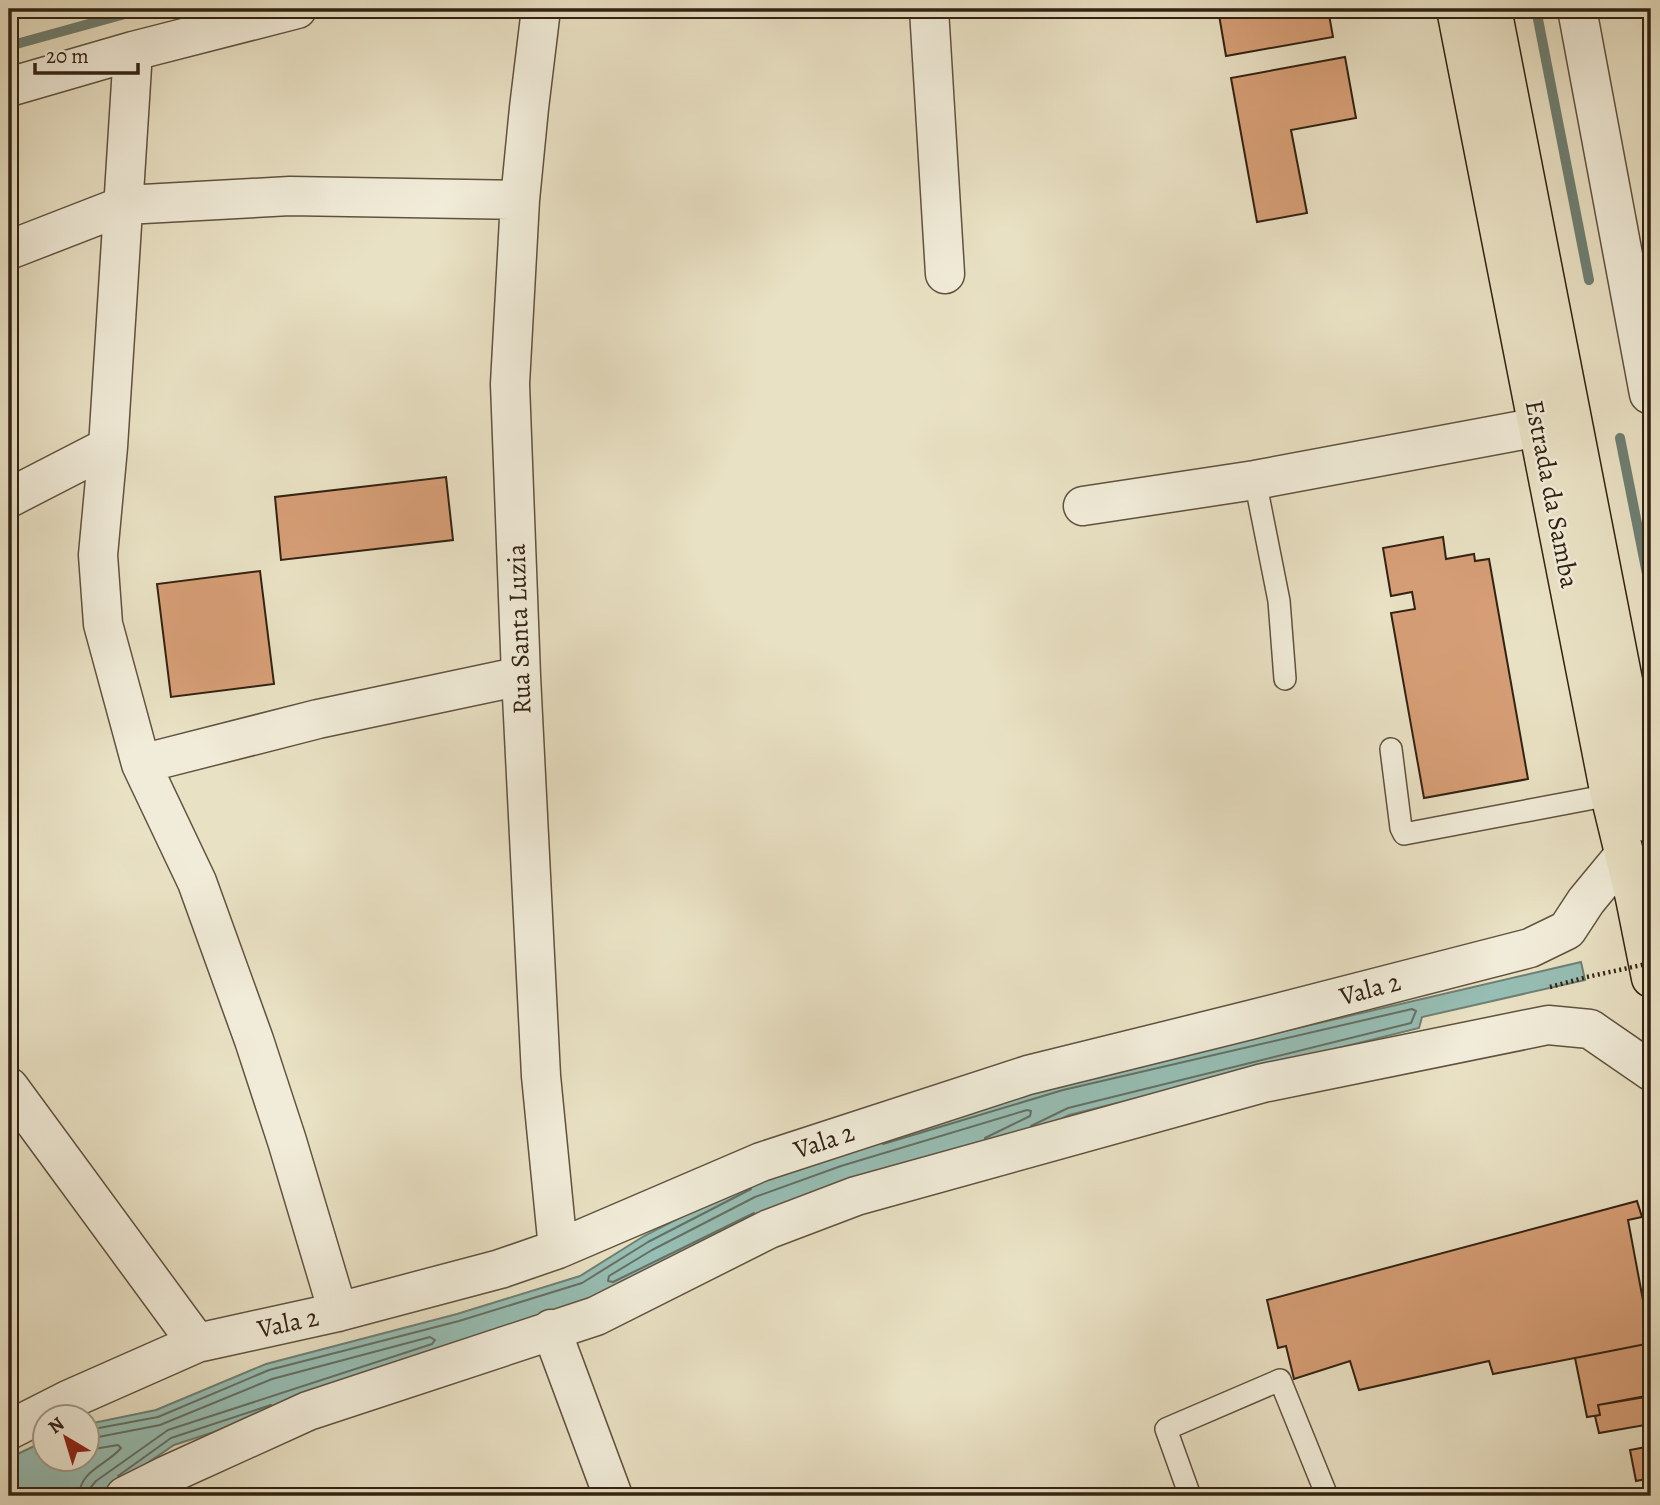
<svg xmlns="http://www.w3.org/2000/svg" width="1660" height="1505" font-family="Alegreya,serif">
<style>
.water{fill:#97beb4;stroke:#6f8074;stroke-width:2}
.lines{fill:none;stroke-linecap:round;stroke-linejoin:round}
.shore{stroke:#647064;stroke-width:2}
.stream{stroke:#6f8074;stroke-width:10}
.building{fill:#d69e76;stroke:#322213;stroke-width:2}
.service-casing{stroke:#60523f;stroke-width:24}
.minor-casing{stroke:#60523f;stroke-width:41}
.primary-casing{stroke:#322213;stroke-width:41}
.path{stroke:#322213;stroke-width:4.5;stroke-dasharray:2 3.5;stroke-linecap:butt}
.service{stroke:#f1ecd9;stroke-width:21}
.minor{stroke:#f1ecd9;stroke-width:38}
.primary{stroke:#e9e1c4;stroke-width:38}
.path-bridge{stroke:#322213;stroke-width:4.5;stroke-dasharray:2 3.5;stroke-linecap:butt}
.labels{text-anchor:middle;dominant-baseline:central;stroke-width:5;stroke-linejoin:round;paint-order:stroke}
.street-label{font-size:26px;fill:#322213;stroke:#f1ecd9}
</style>
<rect width="100%" height="100%" fill="#e9e1c4"/>
<filter id="stains"><feTurbulence type="fractalNoise" baseFrequency=".00286" numOctaves="4"/><feColorMatrix values="0 0 0 0 .2 0 0 0 0 .09 0 0 0 0 .02 0 0 0 .5 -.17"/></filter>
<radialGradient id="worn" r=".72"><stop offset=".6" stop-color="#630" stop-opacity="0"/><stop offset="1" stop-color="#630" stop-opacity=".3"/></radialGradient>
<path class="water" d="M1581,962L1585,980L1422,1017L1419,1028L1069,1115L973,1162L598,1307L174,1445L99,1496H9V1458L45,1441L46,1460H88V1424L156,1410L266,1364L457,1314L580,1276L644,1236L749,1182L1061,1083Z"/>
<g class="lines">
<path class="shore" d="M883,1144L1063,1090L1412,1009L1416,1011L1411,1023L1068,1108L1031,1126
M754,1213L613,1282L608,1281L609,1276L652,1250L755,1197L841,1166L1027,1110L1031,1111L1030,1116L985,1138
M88,1430L158,1417L269,1370L459,1321L582,1283L648,1242L751,1189
M88,1439L160,1425L272,1379L430,1337L435,1340L432,1344L168,1430L96,1481L91,1487L89,1496
M118,1476L171,1438L271,1405
M79,1496C80,1470 107,1465 121,1448L118,1445L88,1450"/>
<path class="stream" d="M1536,9L1589,280
M9,46L143,9
M1620,438L1651,594"/>
</g>
<path class="building" d="M1218,9H1328L1333,37L1226,56Z
M1345,57L1356,118L1291,130L1307,213L1257,222L1231,78Z
M446,477L453,540L281,560L275,497Z
M1443,537L1446,559L1474,554L1475,561L1489,559L1528,779L1424,798L1391,613L1415,609L1412,592L1391,596L1383,548Z
M260,571L274,684L171,697L157,584Z
M1637,1201L1642,1217L1628,1220L1651,1343L1493,1374L1489,1361L1359,1390L1350,1361L1294,1379L1286,1346L1278,1348L1267,1300Z
M1651,1343V1395L1598,1405L1600,1415L1587,1417L1575,1358Z
M1651,1396V1424L1599,1433L1595,1416L1600,1415L1598,1405Z
M1651,1446V1478L1636,1481L1630,1450Z"/>
<g class="lines">
<defs>
<path id="service" d="M1255,480L1279,601L1285,679
M1391,749L1401,828L1404,834L1610,795
M1190,1496L1166,1429L1280,1380L1327,1496"/>
<path id="minor" d="M541,9L529,108L520,200L510,384L521,676L541,1076L558,1249
M929,9L945,274
M1577,9L1649,394
M133,51L108,447L98,555L103,624L141,764L197,882L254,1040L287,1141L338,1312
M9,87L133,51L297,9
M9,250L125,205L290,196L520,200
M9,498L108,447
M1083,506L1255,480L1539,427
M141,764L318,719L521,676
M9,1087L197,1343
M551,1329L613,1496
M9,1430L68,1400L197,1343L338,1312L500,1269L558,1249L761,1162L1028,1075L1250,1020L1530,948L1567,930L1586,901L1624,855
M125,1496L167,1475L308,1411L596,1316L769,1229L856,1196L1263,1083L1548,1025L1590,1029L1651,1071"/>
<path id="primary" d="M1456,9L1610,795L1635,898L1651,978
M1492,9L1651,824"/>
</defs>
<use href="#service" class="service-casing"/>
<use href="#minor" class="minor-casing"/>
<use href="#primary" class="primary-casing"/>
<path class="path" d="M1550,987L1587,977"/>
<use href="#service" class="service"/>
<use href="#minor" class="minor"/>
<use href="#primary" class="primary"/>
<path class="path-bridge" d="M1587,977L1651,963"/>
</g>
<g class="labels">
<g class="street-label">
<text transform="translate(1552 494) rotate(79)">Estrada da Samba</text>
<text transform="translate(519 629) rotate(-92)">Rua Santa Luzia</text>
<text transform="translate(1370 989) rotate(-15)">Vala 2</text>
<text transform="translate(824 1141) rotate(-18)">Vala 2</text>
<text transform="translate(288 1323) rotate(-12)">Vala 2</text>
</g>
</g>
<rect width="1660" height="1505" fill="none" stroke="#e9e1c4" stroke-width="35"/>
<rect x="10" y="10" width="1639" height="1484" fill="none" stroke="#322213" stroke-width="3.5"/>
<rect x="18" y="18" width="1625" height="1470" fill="none" stroke="#322213" stroke-width="2"/>
<g transform="translate(66 1438) rotate(322)"><circle r="33" fill="#f1ecd9" stroke="#a59b8a" stroke-width="2"/>
<path d="M0-5L12 26L0 18L-12 26Z" fill="#8f2418"/>
<text y="-10" font-size="19" font-weight="bold" text-anchor="middle" fill="#322213">N</text>
</g>
<path d="M35 63v10h103v-10" fill="none" stroke="#322213" stroke-width="3.5"/>
<text x="46" y="63" font-size="21" fill="#322213" stroke="#f1ecd9" stroke-width="5" paint-order="stroke">20 m</text>
<rect width="100%" height="100%" filter="url(#stains)"/>
<rect width="100%" height="100%" fill="url(#worn)"/>
</svg>
